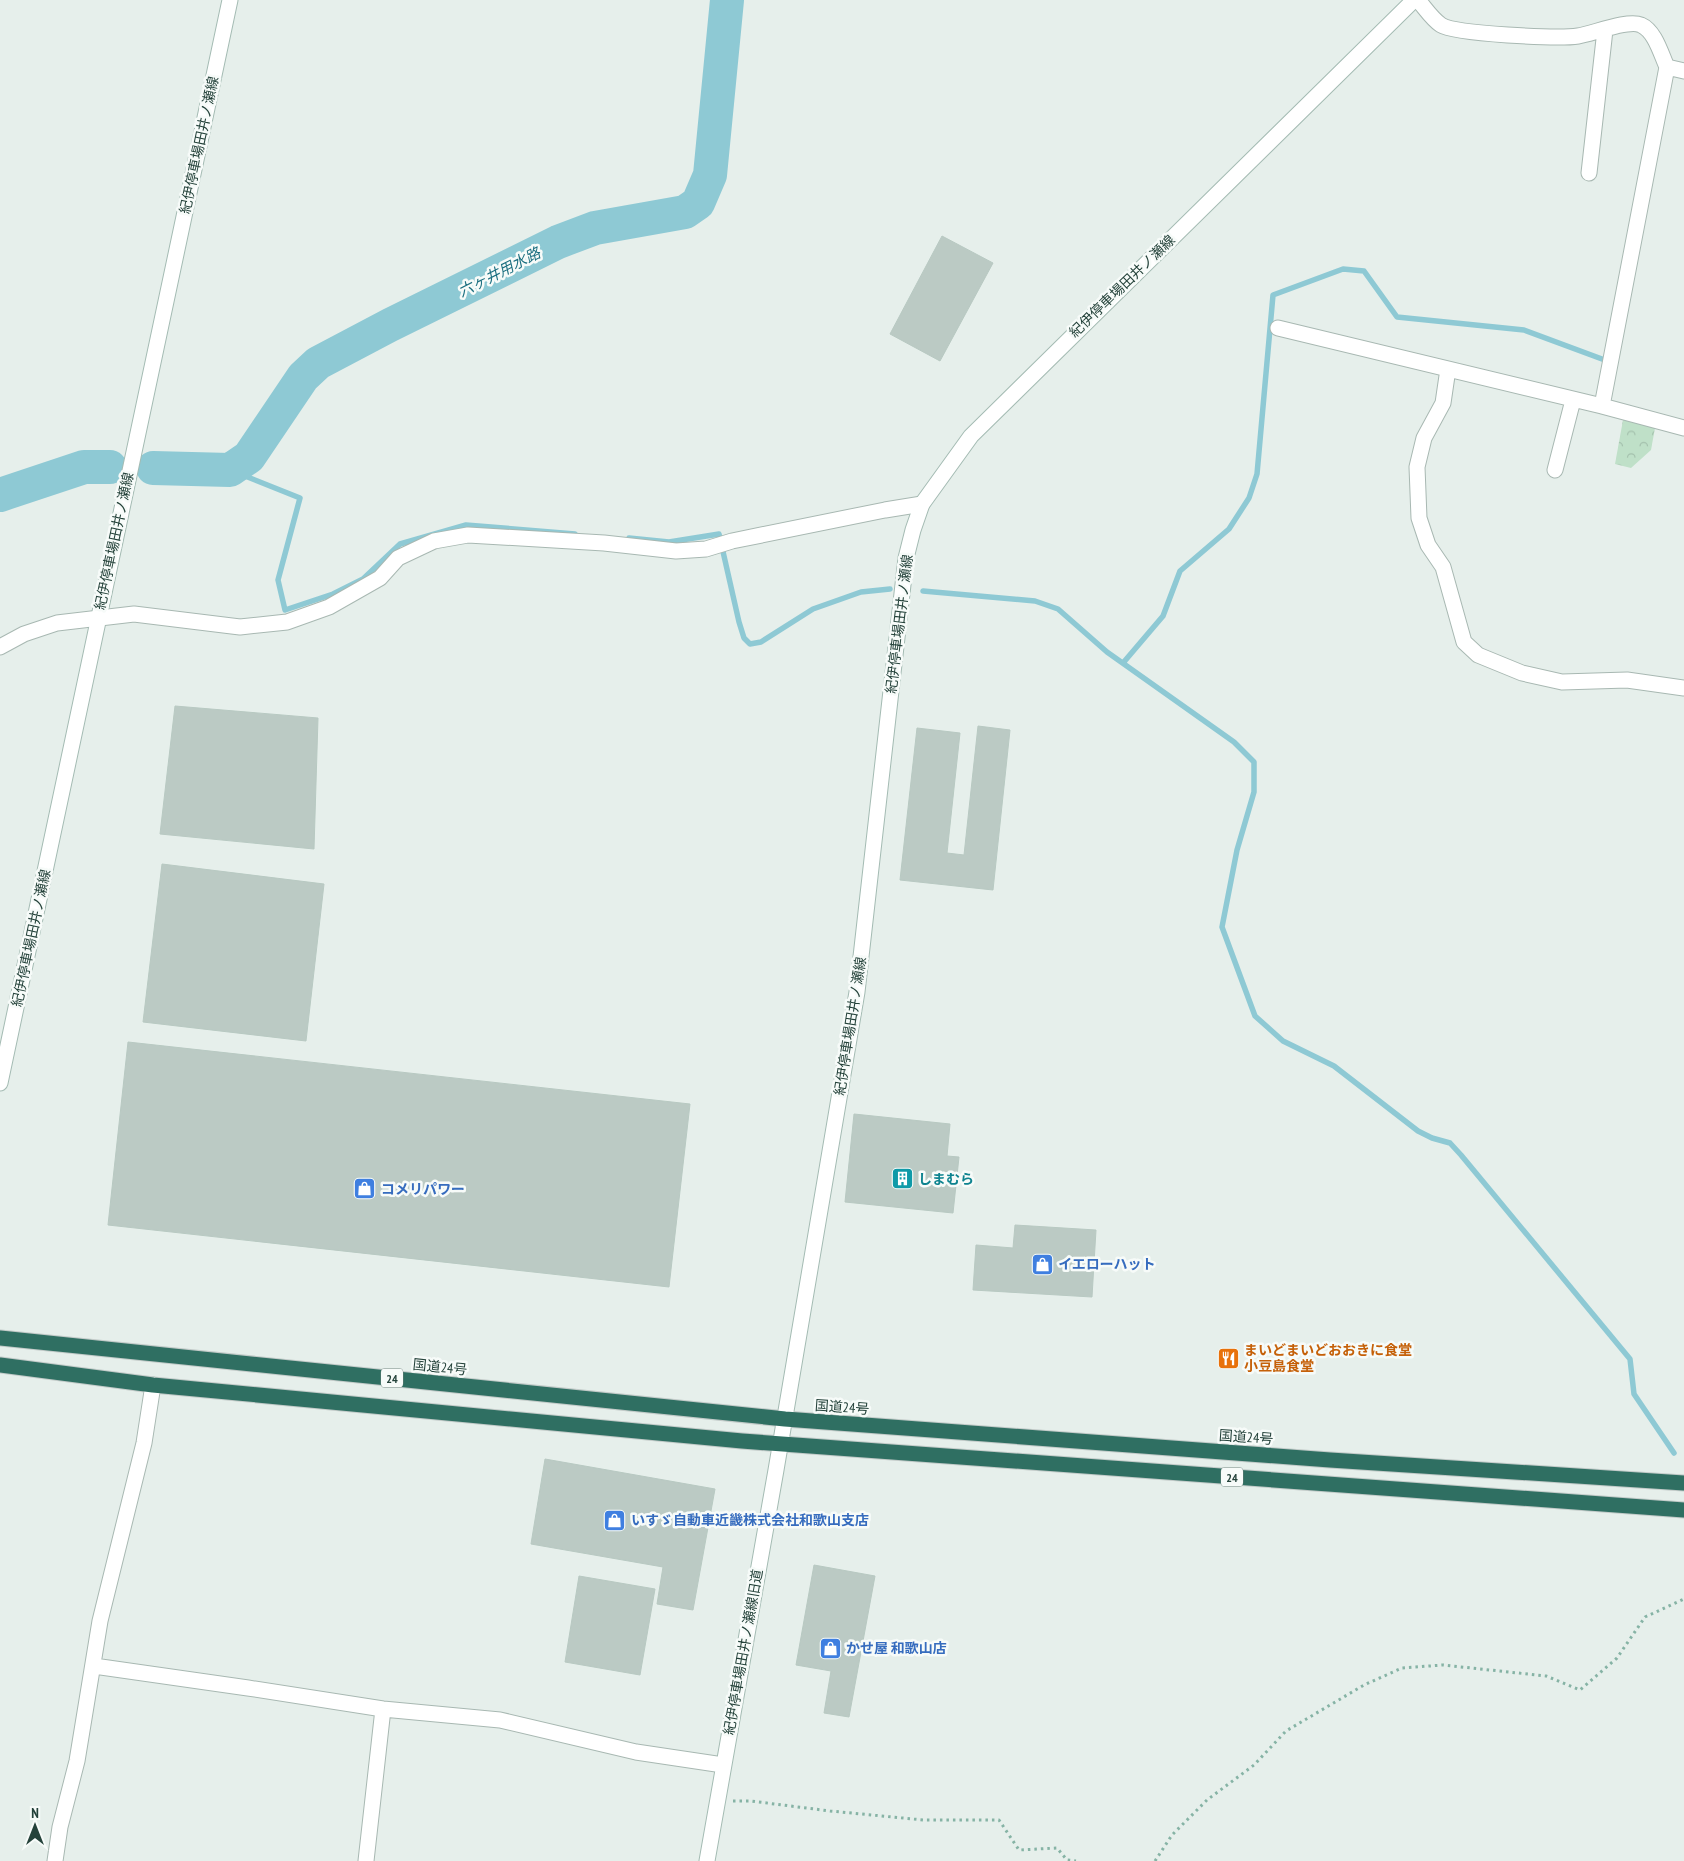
<svg xmlns="http://www.w3.org/2000/svg" width="1684" height="1861" font-family="'PT Sans Narrow','Noto Sans JP',sans-serif">
<style>
.forest{fill:url(#forest-crowns)}
.lines{fill:none;stroke-linecap:round;stroke-linejoin:round}
.stream{stroke:#8ec9d4;stroke-width:5.5}
.river{stroke:#8ec9d4;stroke-width:34}
.building{fill:#bbcac4;stroke:#b8c9c2}
.street-casing{stroke:#a8b8b2;stroke-width:17}
.secondary-casing{stroke:#a4bbb3;stroke-width:17}
.highway-casing{stroke:#c2cac8;stroke-width:17}
.path{stroke:#86b3a5;stroke-width:3;stroke-dasharray:2.5 4;stroke-linecap:butt}
.street{stroke:#fff;stroke-width:15}
.secondary{stroke:#fff;stroke-width:15}
.highway{stroke:#2f6f62;stroke-width:15}
.labels{text-anchor:middle;dominant-baseline:central;stroke-width:5;stroke-linejoin:round;paint-order:stroke}
.shield{fill:#f7fbf9;stroke:#637a73;stroke-width:1}
.shield-label{font-size:12px;font-weight:bold;fill:#24423a}
.street-label{font-size:14px;fill:#24423a;stroke:#f7fbf9}
.culture-label{font-size:14px;font-weight:bold;fill:#0d838f;stroke:#f7fbf9;text-anchor:start}
.shop-label{font-size:14px;font-weight:bold;fill:#366cbe;stroke:#f7fbf9;text-anchor:start}
.food-label{font-size:14px;font-weight:bold;fill:#c56008;stroke:#f7fbf9;text-anchor:start}
.water-label{font-size:15px;font-style:italic;fill:#1c6f80;stroke:#f7fbf9}
</style>
<defs>
<pattern id="forest-crowns" width="20" height="18" patternUnits="userSpaceOnUse" patternTransform="scale(1.25)"><rect width="20" height="18" fill="#bfe0c8"/><path d="M2 6a3 3 0 1 1 6 0M12 15a3 3 0 1 1 6 0" fill="none" stroke="#a4c1ad"/></pattern>
</defs>
<rect width="100%" height="100%" fill="#e6efeb"/>
<path class="forest" d="M1623,420L1655,428L1651,450L1631,468L1615,464Z"/>
<g class="lines">
<path class="stream" d="M230,470L300,498L278,580L285,610L333,594L363,579L400,544L466,525L575,534
M629,538L669,542L719,534L739,622L744,638L750,644L761,642L813,609L861,592L890,589
M923,591L1035,601L1058,609L1107,652L1234,742L1254,762V792L1237,850L1222,927L1255,1016L1283,1041L1334,1066L1418,1131L1432,1138L1450,1143L1461,1155L1630,1359L1634,1394L1674,1453
M1123,663L1163,616L1180,571L1229,529L1249,498L1257,474L1273,295L1343,269L1364,271L1397,317L1524,330L1602,359"/>
<path class="river" d="M153,468L230,470L249,457L303,377L318,363L390,325L558,242L595,228L685,212L698,203L710,175L727,0
M0,495L84,467H110"/>
</g>
<path class="building" d="M942,236L993,263L940,361L890,334Z
M175,706L318,718L314,849L160,834Z
M978,726L1010,730L993,890L900,880L917,728L960,733L947,853L964,855Z
M162,864L324,884L306,1041L143,1022Z
M128,1042L690,1104L669,1287L108,1225Z
M854,1114L950,1124L947,1156L959,1157L953,1213L845,1202Z
M1015,1225L1096,1230L1092,1297L973,1290L976,1245L1013,1248Z
M545,1459L715,1489L693,1610L657,1604L663,1567L531,1544Z
M814,1565L875,1576L849,1717L824,1713L831,1671L796,1665Z
M579,1576L655,1589L640,1675L565,1662Z"/>
<g class="lines">
<defs>
<path id="street" d="M1418,0C1425,8 1432,19 1441,25C1455,34 1559,39 1578,36C1592,34 1628,19 1641,25C1655,31 1661,54 1667,67L1602,406
M1667,67L1684,71
M1589,173L1605,30
M1278,328L1602,406L1684,428
M1448,369L1443,403L1424,438L1417,467L1419,518L1428,545L1443,567L1464,642L1478,655L1522,673L1562,682L1627,680L1684,688
M1555,470L1573,400
M0,647L24,634L57,623L134,614L240,627L287,622L329,607L380,578L398,558L434,541L468,535L604,543L676,551L706,549L732,541L885,510L922,504
M94,1666L248,1688L383,1709L500,1720L636,1752L723,1765
M55,1861L60,1827L77,1761L100,1621L144,1443L153,1385
M366,1861L383,1709"/>
<path id="secondary" d="M0,1083L230,0
M707,1861L776,1470L857,992L906,558L913,530L922,504L971,436L1414,0"/>
<path id="highway" d="M0,1338L785,1419L1330,1460L1684,1483
M0,1365L153,1385L742,1441L1684,1510"/>
</defs>
<use href="#street" class="street-casing"/>
<use href="#secondary" class="secondary-casing"/>
<use href="#highway" class="highway-casing"/>
<path class="path" d="M733,1801H751L830,1811L923,1820H999L1019,1850L1057,1848L1067,1860L1076,1861
M1155,1861L1172,1835L1207,1800L1254,1765L1286,1731L1364,1685L1402,1668L1443,1665L1546,1676L1580,1690L1617,1658L1645,1617L1684,1599"/>
<use href="#street" class="street"/>
<use href="#secondary" class="secondary"/>
<use href="#highway" class="highway"/>
</g>
<defs>
<symbol id="building-square" viewBox="-11 -11 22 22"><rect x="-9" y="-9" width="18" height="18" rx="4" fill="#0f9aa8" stroke="#f7fbf9"/><path d="M-4-6H4V6H1V3H-1V6H-4ZM-2.5-4.3h1.7v1.8h-1.7ZM.8-4.3h1.7v1.8H.8ZM-2.5-1h1.7V.8h-1.7ZM.8-1h1.7V.8H.8Z" fill="#fff"/></symbol>
<symbol id="shop-square" viewBox="-11 -11 22 22"><rect x="-9" y="-9" width="18" height="18" rx="4" fill="#3f7fe0" stroke="#f7fbf9"/><path d="M-5-2.5h2.3a2.7 3.5 0 0 1 5.4 0H5L5.5 6h-11ZM-1.5-2.5h3a1.5 2.3 0 0 0-3 0Z" fill="#fff"/></symbol>
<symbol id="restaurant-square" viewBox="-11 -11 22 22"><rect x="-9" y="-9" width="18" height="18" rx="4" fill="#e8710a" stroke="#f7fbf9"/><path d="M-5-6h1v4h1v-4h1v4h1v-4h1v5L-1.5 .5V6h-2V.5L-5-1ZM5-6V6H3V1.5H1.5Q1.5-4 5-6Z" fill="#fff"/></symbol>
</defs>
<g fill-rule="evenodd">
<use href="#building-square" x="890" y="1166" width="25" height="25"/>
<use href="#shop-square" x="352" y="1176" width="25" height="25"/>
<use href="#shop-square" x="1030" y="1252" width="25" height="25"/>
<use href="#restaurant-square" x="1216" y="1346" width="25" height="25"/>
<use href="#shop-square" x="602" y="1508" width="25" height="25"/>
<use href="#shop-square" x="818" y="1636" width="25" height="25"/>
</g>
<g class="labels">
<g class="shield">
<rect x="381" y="1368.5" width="22" height="19" rx="4"/>
<rect x="1221" y="1467.5" width="22" height="19" rx="4"/>
</g>
<g class="shield-label">
<text x="392" y="1378">24</text>
<text x="1232" y="1477">24</text>
</g>
<g class="street-label">
<text transform="translate(199 145) rotate(-78)">紀伊停車場田井ノ瀬線</text>
<text transform="translate(1122 286) rotate(-44)">紀伊停車場田井ノ瀬線</text>
<text transform="translate(114 541) rotate(-78)">紀伊停車場田井ノ瀬線</text>
<text transform="translate(899 624) rotate(-83)">紀伊停車場田井ノ瀬線</text>
<text transform="translate(31 938) rotate(-78)">紀伊停車場田井ノ瀬線</text>
<text transform="translate(850 1026) rotate(-81)">紀伊停車場田井ノ瀬線</text>
<text transform="translate(440 1367) rotate(6)">国道24号</text>
<text transform="translate(842 1407) rotate(4)">国道24号</text>
<text transform="translate(1246 1437) rotate(4)">国道24号</text>
<text transform="translate(743 1652) rotate(-80)">紀伊停車場田井ノ瀬線旧道</text>
</g>
<g class="culture-label">
<text x="918" y="1179">しまむら</text>
</g>
<g class="shop-label">
<text x="381" y="1189">コメリパワー</text>
<text x="1058" y="1264">イエローハット</text>
<text x="631" y="1520">いすゞ自動車近畿株式会社和歌山支店</text>
<text x="846" y="1648">かせ屋 和歌山店</text>
</g>
<g class="food-label">
<text x="1244" y="1350">まいどまいどおおきに食堂<tspan x="1244" dy="16">小豆島食堂</tspan></text>
</g>
<g class="water-label">
<text transform="translate(499 272) rotate(-27)">六ヶ井用水路</text>
</g>
</g>
<g transform="translate(35 1826)" stroke="#f7fbf9" stroke-width="4" paint-order="stroke">
<path d="M0-4L9 19L0 12L-9 19Z" fill="#24423a"/>
<text y="-8" font-size="14" font-weight="bold" text-anchor="middle" fill="#24423a">N</text>
</g>
</svg>
